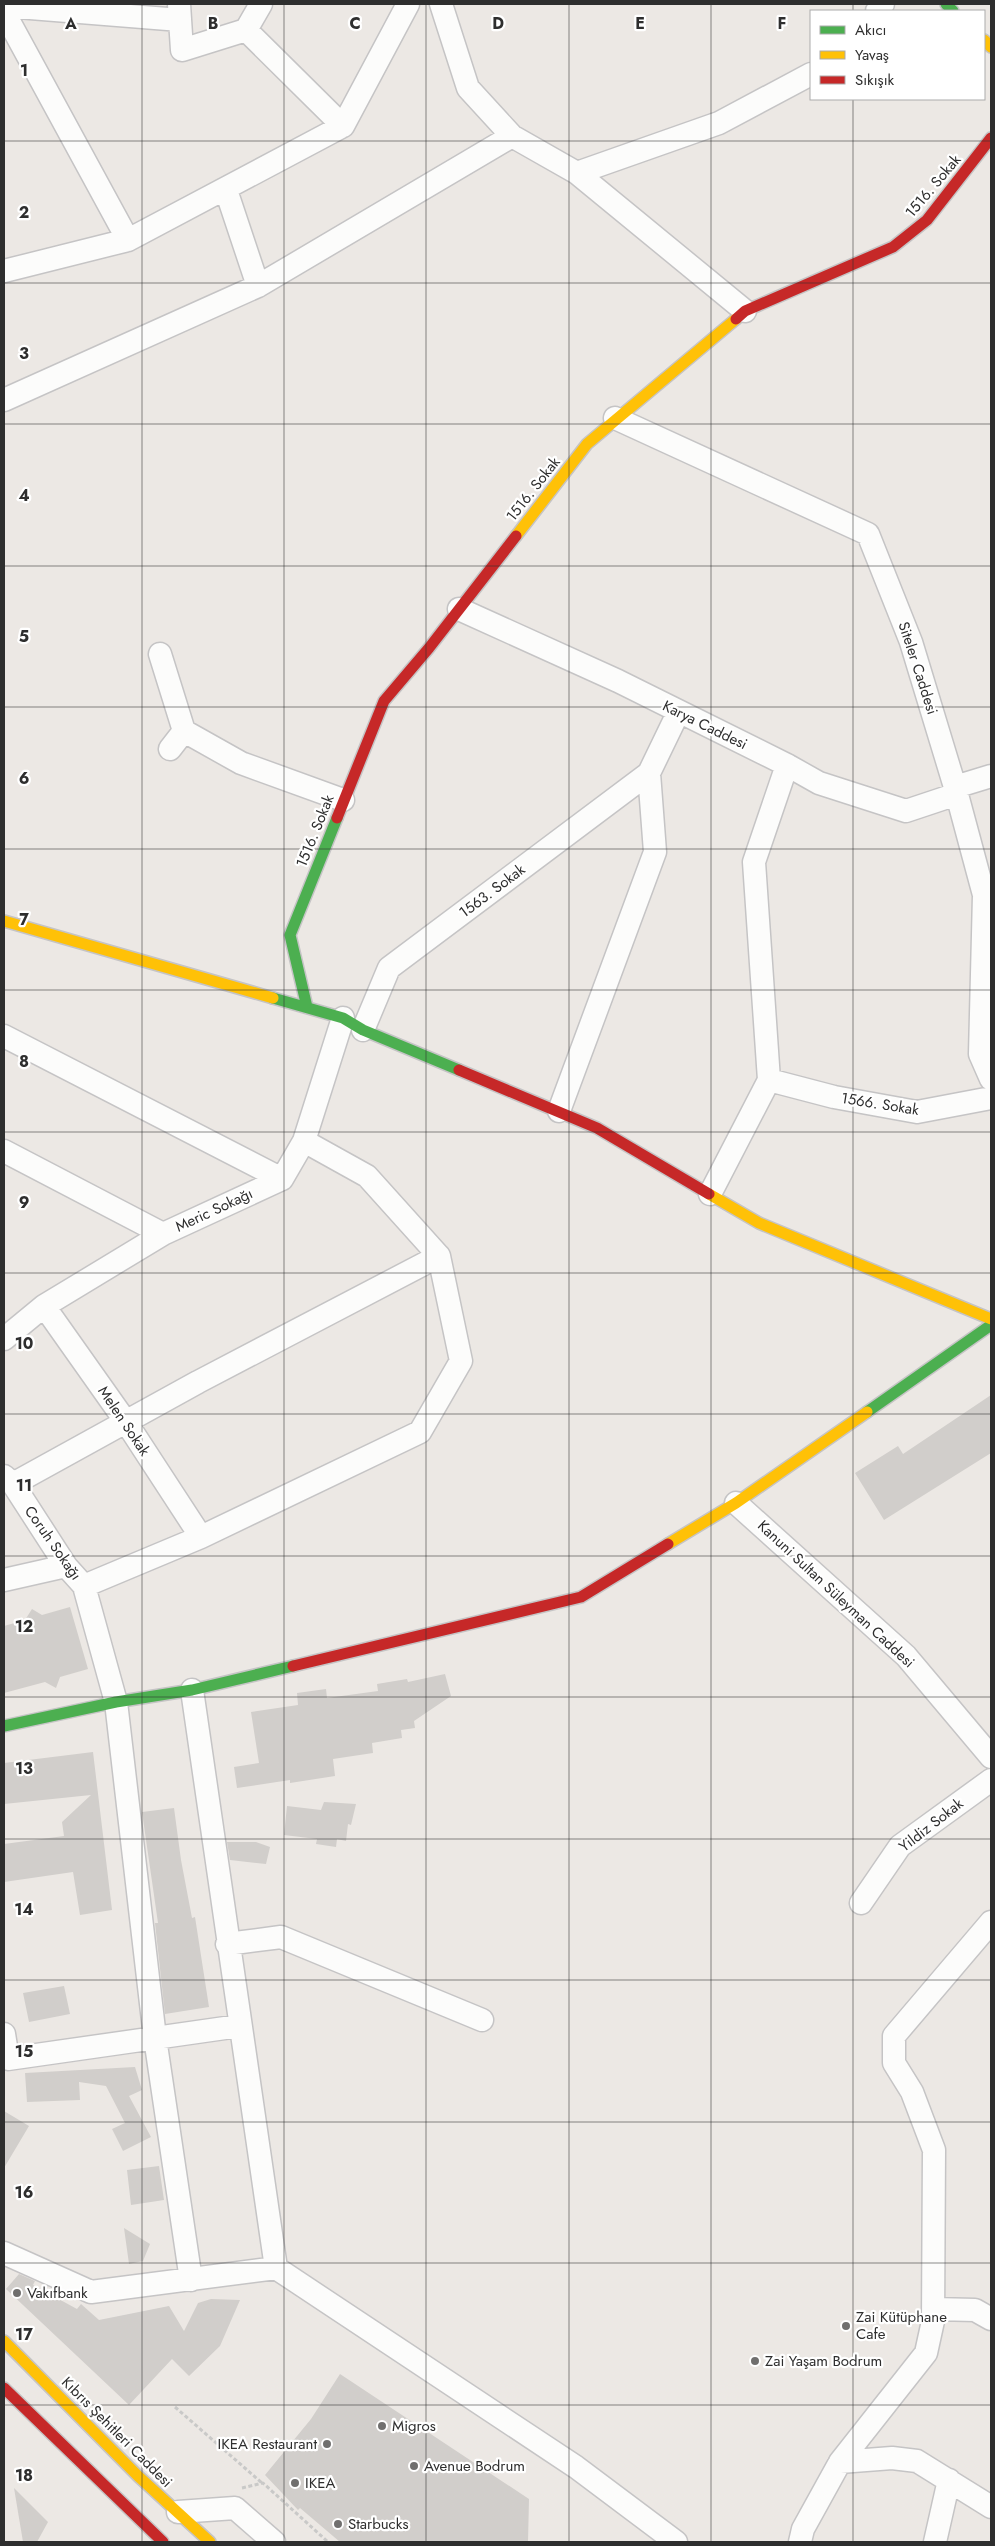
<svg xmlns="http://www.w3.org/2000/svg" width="995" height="2546" font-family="Jost,sans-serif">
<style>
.building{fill:#d1cecb}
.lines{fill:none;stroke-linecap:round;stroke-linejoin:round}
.street-casing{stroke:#c5c4c5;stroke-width:25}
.fast-casing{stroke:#c5c4c5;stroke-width:14}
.slow-casing{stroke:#c5c4c5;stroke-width:14}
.jam-casing{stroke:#c5c4c5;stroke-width:14}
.path{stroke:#c9c9c8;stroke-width:3;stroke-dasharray:4 2.5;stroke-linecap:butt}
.street{stroke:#fcfcfb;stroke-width:22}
.fast{stroke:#4caf50;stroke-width:11}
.slow{stroke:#ffc107;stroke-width:11}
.jam{stroke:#c62828;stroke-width:11}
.grid{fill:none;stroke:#2e2e2e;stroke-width:1;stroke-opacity:0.55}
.poi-dot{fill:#706f6e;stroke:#fff;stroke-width:2}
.labels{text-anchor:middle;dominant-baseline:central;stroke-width:4.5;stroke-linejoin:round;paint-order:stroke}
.street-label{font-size:15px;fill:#2e2e2e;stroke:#fff}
.poi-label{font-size:15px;fill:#2e2e2e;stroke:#fff;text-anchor:start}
.grid-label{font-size:16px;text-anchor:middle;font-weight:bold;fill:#2e2e2e;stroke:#fff;stroke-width:4.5;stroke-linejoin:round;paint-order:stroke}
</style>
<rect width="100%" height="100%" fill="#ece8e4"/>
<path class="building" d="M991,1395V1453L884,1520L855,1473L898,1446L903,1454Z
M70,1607L88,1669L60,1677L56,1688L45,1682L4,1693V1626L25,1620L32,1609L42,1615Z
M445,1674L451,1696L414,1721L415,1728L401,1730L402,1738L372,1743L373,1753L333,1759L335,1776L290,1783V1780L237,1788L234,1767L259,1763L251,1712L298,1705L297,1693L326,1689L327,1698L378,1691L377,1684L407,1679L408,1682Z
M93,1752L112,1910L80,1915L73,1872L4,1882V1844L64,1836L62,1822L91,1795L4,1804V1763Z
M324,1802L356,1804L351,1825L348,1824L346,1841L337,1839L336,1847L316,1844L317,1839L284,1835L287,1806L321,1810Z
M174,1808L181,1860L192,1918L195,1917L209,2007L165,2014L155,1923H158L142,1812Z
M227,1842H256L270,1847L266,1864L230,1860Z
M64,1986L70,2014L29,2022L23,1993Z
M135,2067L142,2090L129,2096L151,2137L123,2151L112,2129L125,2123L106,2086L79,2082L80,2100L27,2102L25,2073Z
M4,2111L29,2126L4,2168Z
M159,2166L164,2200L131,2205L127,2170Z
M124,2228L150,2244L143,2261L129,2264Z
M19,2274L35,2281L33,2285L77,2309L81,2304L99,2320L169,2306L184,2331L198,2303L211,2299L240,2300L220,2346L189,2376L172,2359L129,2405L6,2289Z
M340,2374L529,2499L528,2542H340L300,2508L298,2510L265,2475L311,2419Z
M14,2488L48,2522L37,2542H23Z"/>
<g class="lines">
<defs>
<path id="street" d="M179,4L182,50L246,30L261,4
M441,4L468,88L512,136L577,173L745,311
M5,6L180,20
M877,11L883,4
M11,25L128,240
M246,30L343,126
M577,173L719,123L811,74
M226,190L258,286
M4,271L128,240L343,126L408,4
M4,400L258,286L512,136
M615,418L868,534L911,642L955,787L984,895L980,1054L991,1079
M459,609L618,681L787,765L819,783L906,811L957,794
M160,654L184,731L241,763L343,800
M170,749L184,731
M955,787L991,776
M363,1030L389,968L649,773
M4,1036L282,1179
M769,1080L834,1097L917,1112L991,1098
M559,1111L655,852L649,773L678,713
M4,1151L163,1234
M710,1194L769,1080L754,862L787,765
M44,1306L126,1422L201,1537
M4,1339L44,1306L163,1234L282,1179L304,1141L343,1018
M4,1476L13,1484L66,1566L84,1586L116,1702L155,2038L191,2280
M13,1484L198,1382L439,1256
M736,1503L906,1656L991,1757
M4,1580L66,1566
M84,1586L201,1537L420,1432L461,1361L439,1256L367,1176L304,1141
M192,1690L276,2268
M861,1903L900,1846L991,1780
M227,1944L281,1937L482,2020
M4,2034L8,2059L239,2026
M4,2253L91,2292L276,2268L576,2467L676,2542
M934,2309L975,2310L991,2319
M840,2462L892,2458L917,2461L991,2507
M178,2512L235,2508L274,2542
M800,2542L803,2529L840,2462L926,2353L933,2321L934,2150L912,2092L894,2063V2036L991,1922
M935,2542L949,2480"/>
<path id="fast" d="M946,4L953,11
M273,998L343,1018L363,1030L459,1070
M307,1007L290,935L337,818
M867,1412L991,1325
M4,1726L116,1702L192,1690L293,1666"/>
<path id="slow" d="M984,40L991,47
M516,536L587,444L736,319
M4,921L273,998
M709,1194L759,1223L991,1319
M668,1544L736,1503L867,1412
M4,2341L138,2476L210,2542"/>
<path id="jam" d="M736,319L745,311L893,247L927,220L991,138
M337,818L384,701L429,648L516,536
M459,1070L597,1128L709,1194
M293,1666L581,1597L668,1544
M4,2388L163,2542"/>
</defs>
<use href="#street" class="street-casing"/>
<use href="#fast" class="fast-casing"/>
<use href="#slow" class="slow-casing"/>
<use href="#jam" class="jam-casing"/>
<path class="path" d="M175,2407L262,2483
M242,2488L263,2483L328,2542"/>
<use href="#street" class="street"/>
<use href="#fast" class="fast"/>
<use href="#slow" class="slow"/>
<use href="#jam" class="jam"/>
</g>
<path class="grid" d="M142,4V2542M284,4V2542M426,4V2542M569,4V2542M711,4V2542M853,4V11M853,99V2542M4,141H991M4,283H991M4,424H991M4,566H991M4,707H991M4,849H991M4,990H991M4,1132H991M4,1273H991M4,1414H991M4,1556H991M4,1697H991M4,1839H991M4,1980H991M4,2122H991M4,2263H991M4,2405H991"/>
<g class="poi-dot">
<circle cx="17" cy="2293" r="5"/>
<circle cx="846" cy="2326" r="5"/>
<circle cx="755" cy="2361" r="5"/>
<circle cx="382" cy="2426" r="5"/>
<circle cx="327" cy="2444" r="5"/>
<circle cx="414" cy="2466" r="5"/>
<circle cx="295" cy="2483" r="5"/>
<circle cx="338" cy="2524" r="5"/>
</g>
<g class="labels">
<g class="street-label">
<text transform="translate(933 186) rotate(-50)">1516. Sokak</text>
<text transform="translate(533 489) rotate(-52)">1516. Sokak</text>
<text transform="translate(918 668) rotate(72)">Siteler Caddesi</text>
<text transform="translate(705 725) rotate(26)">Karya Caddesi</text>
<text transform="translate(315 831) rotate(-68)">1516. Sokak</text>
<text transform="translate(492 891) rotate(-37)">1563. Sokak</text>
<text transform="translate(880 1104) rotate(9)">1566. Sokak</text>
<text transform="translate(214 1210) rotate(-25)">Meric Sokağı</text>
<text transform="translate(124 1421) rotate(56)">Melen Sokak</text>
<text transform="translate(53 1543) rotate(55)">Coruh Sokağı</text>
<text transform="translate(836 1594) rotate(43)">Kanuni Sultan Süleyman Caddesi</text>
<text transform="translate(931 1825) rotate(-38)">Yildiz Sokak</text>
<text transform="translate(117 2432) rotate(45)">Kıbrıs Şehitleri Caddesi</text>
</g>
<g class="poi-label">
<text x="27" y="2293">Vakıfbank</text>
<text x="856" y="2317">Zai Kütüphane<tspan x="856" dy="17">Cafe</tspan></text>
<text x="765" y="2361">Zai Yaşam Bodrum</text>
<text x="392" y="2426">Migros</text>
<text x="317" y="2444" text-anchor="end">IKEA Restaurant</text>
<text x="424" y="2466">Avenue Bodrum</text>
<text x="305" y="2483">IKEA</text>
<text x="348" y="2524">Starbucks</text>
</g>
</g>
<g class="grid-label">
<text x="71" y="29">A</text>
<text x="213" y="29">B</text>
<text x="355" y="29">C</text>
<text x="498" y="29">D</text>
<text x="640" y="29">E</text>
<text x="782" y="29">F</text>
<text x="24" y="76">1</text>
<text x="24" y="218">2</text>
<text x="24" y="359">3</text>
<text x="24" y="501">4</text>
<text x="24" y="642">5</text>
<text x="24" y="784">6</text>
<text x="24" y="925">7</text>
<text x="24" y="1067">8</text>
<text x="24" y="1208">9</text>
<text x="24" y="1349">10</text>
<text x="24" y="1491">11</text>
<text x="24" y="1632">12</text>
<text x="24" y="1774">13</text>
<text x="24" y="1915">14</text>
<text x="24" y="2057">15</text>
<text x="24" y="2198">16</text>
<text x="24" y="2340">17</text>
<text x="24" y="2481">18</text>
</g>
<rect width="995" height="2546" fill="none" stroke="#2e2e2e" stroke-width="10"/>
<rect x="810" y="10" width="175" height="90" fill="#ffffff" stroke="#ababab"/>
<rect x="820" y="26" width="25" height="8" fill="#4caf50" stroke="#ababab"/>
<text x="855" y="35" font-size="15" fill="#2e2e2e">Akıcı</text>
<rect x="820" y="51" width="25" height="8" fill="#ffc107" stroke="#ababab"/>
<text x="855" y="60" font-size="15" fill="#2e2e2e">Yavaş</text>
<rect x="820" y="76" width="25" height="8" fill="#c62828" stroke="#ababab"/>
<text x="855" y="85" font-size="15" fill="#2e2e2e">Sıkışık</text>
</svg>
